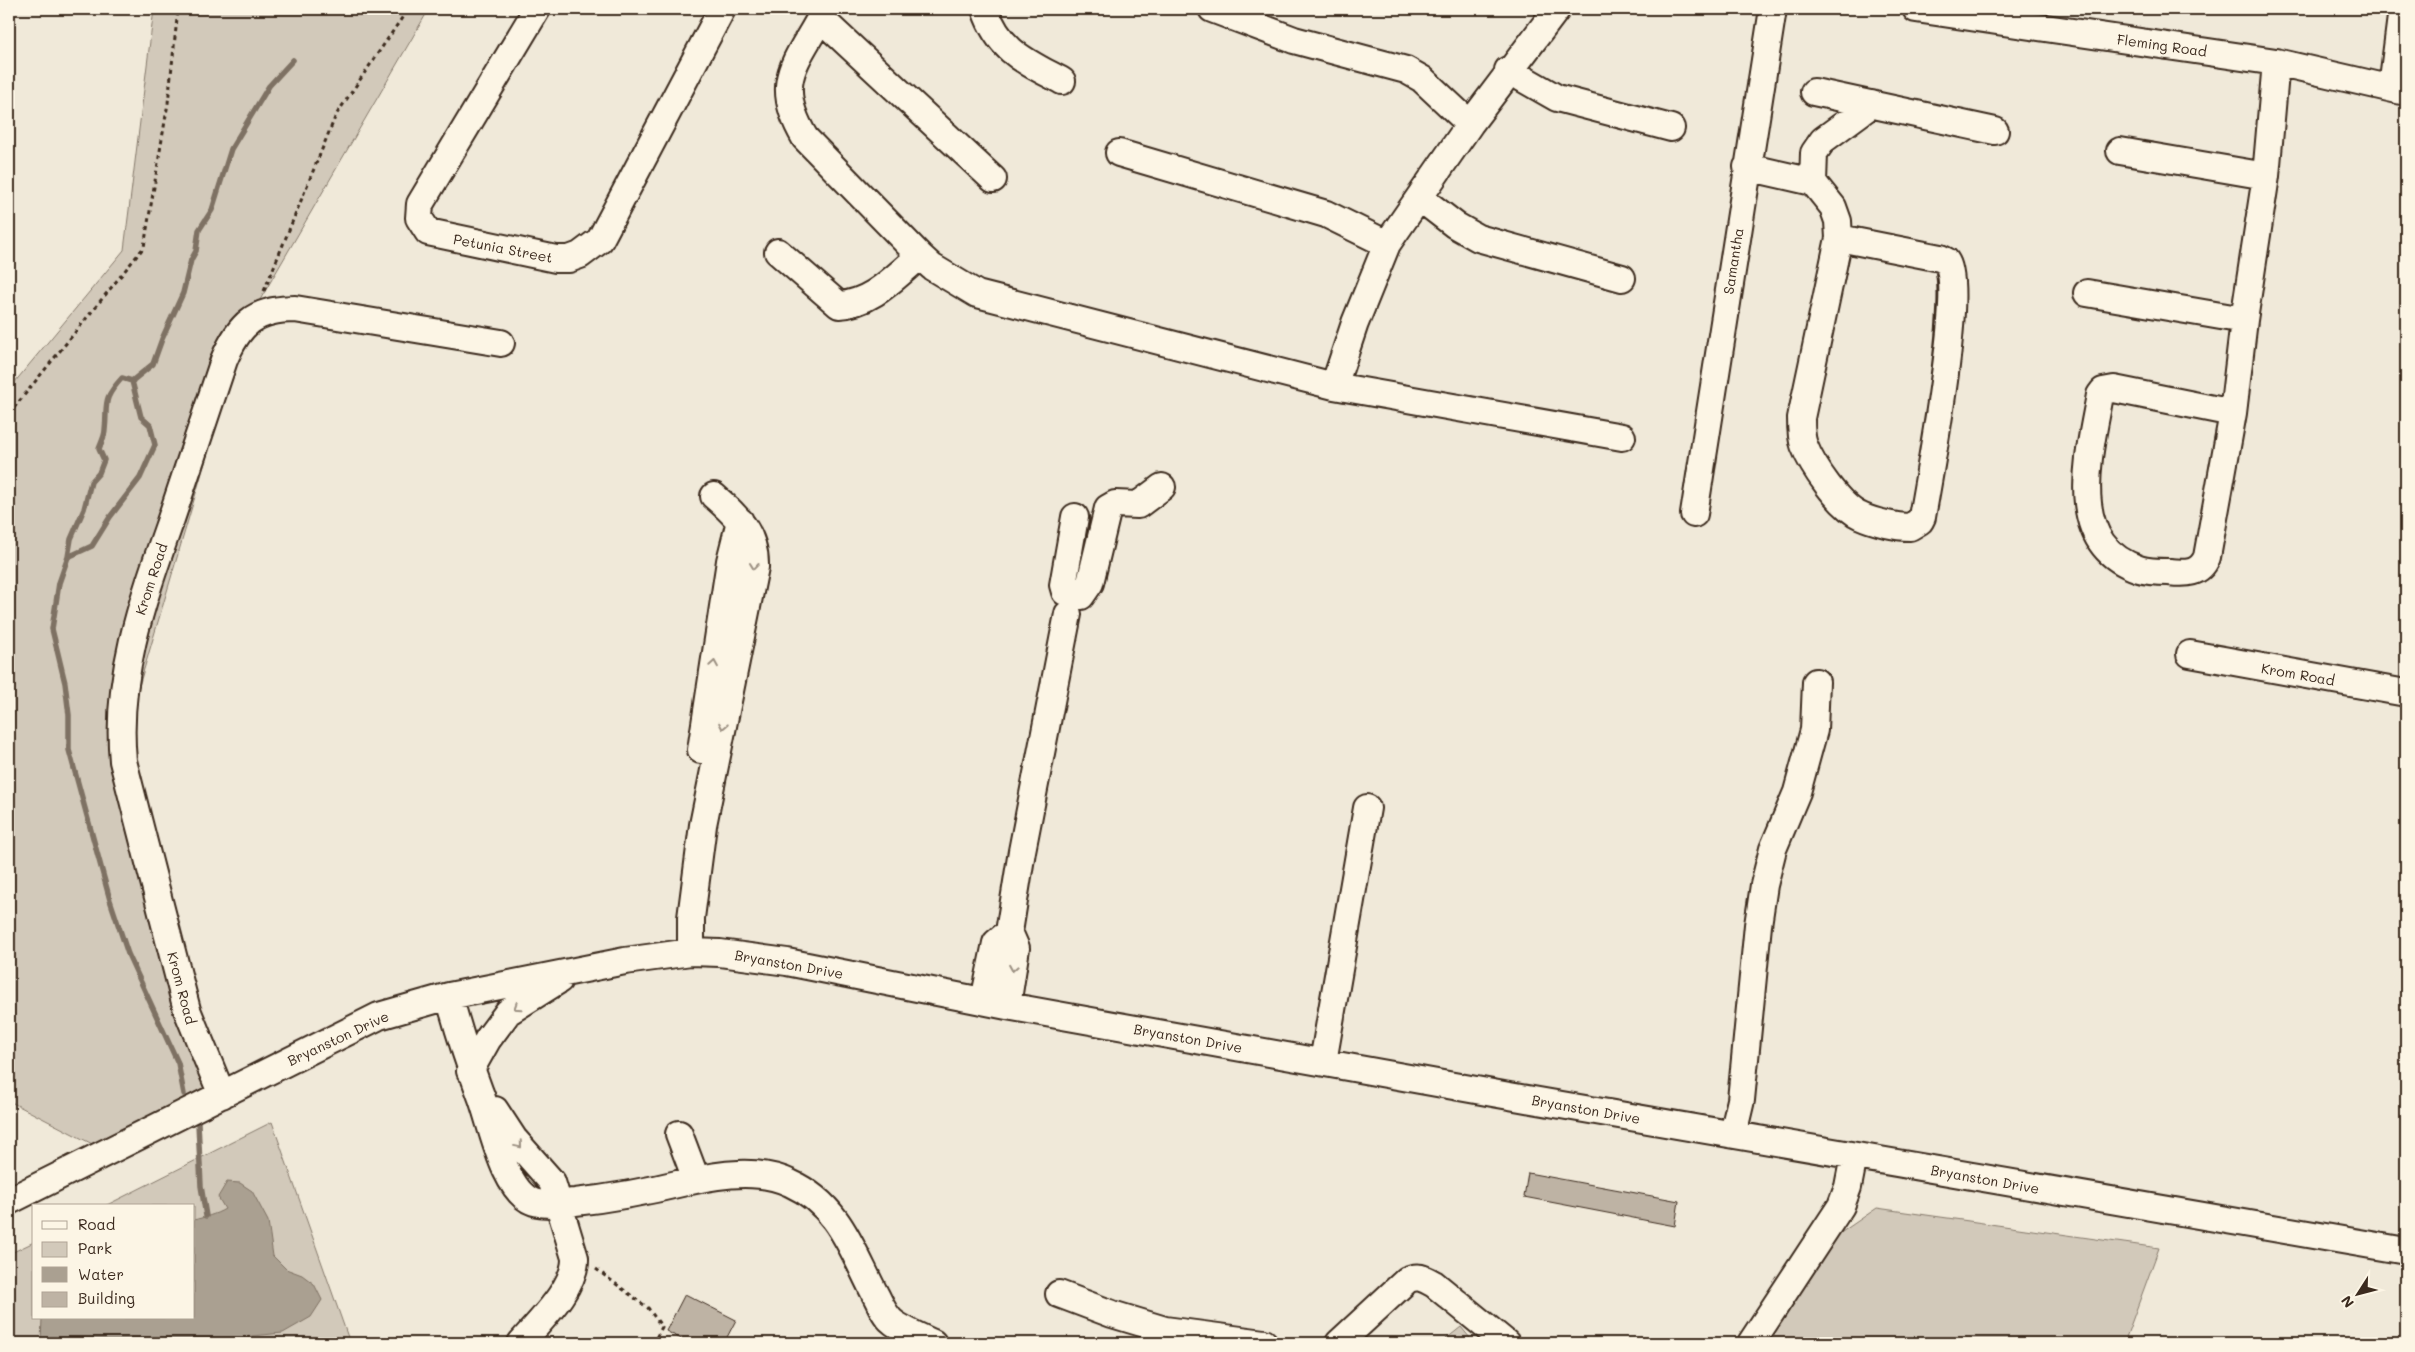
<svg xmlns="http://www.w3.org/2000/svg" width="2415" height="1352" font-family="Mali,sans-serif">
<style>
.green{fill:#d2c9ba;stroke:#867a6c}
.water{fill:#aaa091;stroke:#7e7163}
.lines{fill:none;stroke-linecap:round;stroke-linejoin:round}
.stream{stroke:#7e7163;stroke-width:5.5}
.building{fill:#beb3a4;stroke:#3b2a1e}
.minor-casing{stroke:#3b2a1e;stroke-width:30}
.path{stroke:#3b2a1e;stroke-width:3;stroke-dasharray:4 4;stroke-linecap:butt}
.minor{stroke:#fcf5e5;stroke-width:26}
.oneway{stroke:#9c9082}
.labels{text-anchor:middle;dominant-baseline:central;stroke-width:4;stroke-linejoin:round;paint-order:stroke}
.street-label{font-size:14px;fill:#3b2a1e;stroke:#fcf5e5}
</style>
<rect width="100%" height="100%" fill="#f0e9d9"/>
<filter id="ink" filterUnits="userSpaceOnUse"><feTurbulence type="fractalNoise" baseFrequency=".02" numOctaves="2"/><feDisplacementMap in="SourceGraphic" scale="10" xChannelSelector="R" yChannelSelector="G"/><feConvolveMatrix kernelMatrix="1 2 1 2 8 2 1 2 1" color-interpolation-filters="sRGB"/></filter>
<g filter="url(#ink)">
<path class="green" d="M154,9H429L246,324L121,747L220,1090L102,1149L9,1101V389L124,250Z
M272,1122L350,1343H9V1254L34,1242V1318H194V1206H105Z
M1877,1208L2159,1248L2124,1343H1764L1839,1234Z
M1461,1327L1474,1343H1441Z"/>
<path class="water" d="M227,1182L240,1183L252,1191L268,1221L273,1256L286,1269L302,1275L314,1284L322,1300L311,1317L283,1333L252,1336L231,1343H41L42,1318H194V1220C204,1217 215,1215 225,1209L218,1197Z"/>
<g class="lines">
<path class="stream" d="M68,557L71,539L84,509L91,482L99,473L104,460L99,449C101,443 105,436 105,430C108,403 101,401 122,378L132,381
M184,1094L178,1063L128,954L110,900L69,750V715L65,683L52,629L59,583L68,557L92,546L110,517L140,478L155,445L150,425L141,417L132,381L153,364L162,339L183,293L191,260L196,251L199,230L212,210L231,149L269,86L293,60
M198,1123L201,1186L206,1216"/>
</g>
<path class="building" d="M1528,1173L1679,1201L1675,1226L1524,1197Z
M685,1294L736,1320L724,1343H689L666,1331Z"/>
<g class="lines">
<defs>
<path id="minor" d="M537,9L420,204L419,218L428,232L556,259H569L580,255L600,240L722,9
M825,9C799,61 770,79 805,138L920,256L932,267L977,294L1334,386L1622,437
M985,9C999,51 1025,61 1062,81
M1212,9L1294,40L1406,70L1422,79L1470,124
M1916,9L2276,62L2406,92
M820,18L993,179
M1508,70L1557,98L1671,128
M2392,87L2402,9
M1814,92L1995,131
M2120,151L2266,176
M1119,153L1326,214L1387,244
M1747,167L1813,182
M1420,198L1455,225L1478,238L1622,278
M1839,238L1940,258L1946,261C1965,286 1929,476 1922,517L1920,521L1910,527C1896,527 1874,522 1861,516C1840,507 1812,466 1804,445C1801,437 1801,427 1801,418L1839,238L1838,221L1833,207L1813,182L1814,153L1823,140L1872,104
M778,252L839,305C873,303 895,276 920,256
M2087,293L2244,320
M1334,386L1355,323L1387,244L1470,124L1557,9
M2233,413L2114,389L2103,391L2100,395C2090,452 2063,544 2139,569C2148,572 2159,572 2169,572C2186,574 2200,574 2207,557L2233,413L2244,320L2266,176L2276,62
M1694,514L1773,9
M1065,592L1063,585L1075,517
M1081,596L1090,583L1108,508L1115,504L1138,505L1162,487
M2190,654L2406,693
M701,750L730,561L740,521
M691,952V918L703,825L755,567C756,534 737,516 714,496
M449,996C458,1029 468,1061 480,1093C491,1120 503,1192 534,1202C547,1206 562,1203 575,1202C613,1198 649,1191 686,1182C719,1174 759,1168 790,1183C839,1205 852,1250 875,1294C879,1301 882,1310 888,1317C894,1326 922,1338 933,1343
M984,1001L996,943L1009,932
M1007,1006L1016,948L1009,932L1022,851L1068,614
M1323,1062L1367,808
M470,1071L488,1039L508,1012L559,980
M222,1095L187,1010L123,761C115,678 142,602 169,525C187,470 206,415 224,360C239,324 255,309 295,309L501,343
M495,1110L514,1139L552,1182L575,1258C576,1287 539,1322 521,1343
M679,1134L696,1179
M1733,1134L1741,1100L1758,925L1764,885L1773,849L1797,792L1814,730L1816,682
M9,1201L379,1016L449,996L625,961L691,952L720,953L787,962L1007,1006L1515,1097L2406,1251
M1059,1294L1112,1314L1165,1330L1264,1343
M1339,1343L1407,1280C1418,1275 1423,1278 1434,1284L1506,1343
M1751,1343L1841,1206L1848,1187L1854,1156"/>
</defs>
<use href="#minor" class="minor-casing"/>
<path class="path" d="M264,291L336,115L408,9
M9,414L144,247L168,103L178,9
M596,1269L648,1308L662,1327L653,1343"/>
<use href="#minor" class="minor"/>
</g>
<defs><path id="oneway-chevron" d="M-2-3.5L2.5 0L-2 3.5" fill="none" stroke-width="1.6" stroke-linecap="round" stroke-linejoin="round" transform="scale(1.25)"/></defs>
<g class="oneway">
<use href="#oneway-chevron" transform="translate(754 566) rotate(96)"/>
<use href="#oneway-chevron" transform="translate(714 664) rotate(-81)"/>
<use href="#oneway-chevron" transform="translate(723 726) rotate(101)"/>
<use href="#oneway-chevron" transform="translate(1013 968) rotate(99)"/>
<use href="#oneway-chevron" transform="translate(517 1007) rotate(147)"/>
<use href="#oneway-chevron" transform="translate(519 1145) rotate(50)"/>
</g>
</g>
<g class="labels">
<g class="street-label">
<text transform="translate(2162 45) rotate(8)">Fleming Road</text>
<text transform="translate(503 248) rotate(11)">Petunia Street</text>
<text transform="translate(1733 261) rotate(-81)">Samantha</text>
<text transform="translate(151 579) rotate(-72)">Krom Road</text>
<text transform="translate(2298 674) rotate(10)">Krom Road</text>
<text transform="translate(789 964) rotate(10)">Bryanston Drive</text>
<text transform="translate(182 988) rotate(75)">Krom Road</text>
<text transform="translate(338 1038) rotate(-25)">Bryanston Drive</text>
<text transform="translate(1188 1038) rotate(10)">Bryanston Drive</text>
<text transform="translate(1586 1109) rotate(10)">Bryanston Drive</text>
<text transform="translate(1985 1179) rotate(10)">Bryanston Drive</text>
</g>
</g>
<rect width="2415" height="1352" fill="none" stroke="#fcf5e5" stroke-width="30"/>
<rect x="15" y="15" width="2385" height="1322" fill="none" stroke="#3b2a1e" stroke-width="2" filter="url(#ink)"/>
<rect x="32" y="1204" width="162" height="115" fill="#fcf5e5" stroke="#afa495"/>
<rect x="42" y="1221" width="25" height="8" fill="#fcf5e5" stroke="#afa495"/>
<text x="78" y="1230" font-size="15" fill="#3b2a1e">Road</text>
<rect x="42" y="1242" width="25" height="15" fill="#d2c9ba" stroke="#afa495"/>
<text x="78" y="1254" font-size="15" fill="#3b2a1e">Park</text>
<rect x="42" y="1267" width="25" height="15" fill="#aaa091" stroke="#afa495"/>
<text x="78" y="1280" font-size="15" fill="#3b2a1e">Water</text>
<rect x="42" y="1292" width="25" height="15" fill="#beb3a4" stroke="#afa495"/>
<text x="78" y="1304" font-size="15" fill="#3b2a1e">Building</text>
<g transform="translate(2358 1294) rotate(234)" stroke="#fcf5e5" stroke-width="4" paint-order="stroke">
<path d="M0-4L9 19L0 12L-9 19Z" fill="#3b2a1e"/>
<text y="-8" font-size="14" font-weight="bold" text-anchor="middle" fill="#3b2a1e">N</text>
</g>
</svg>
